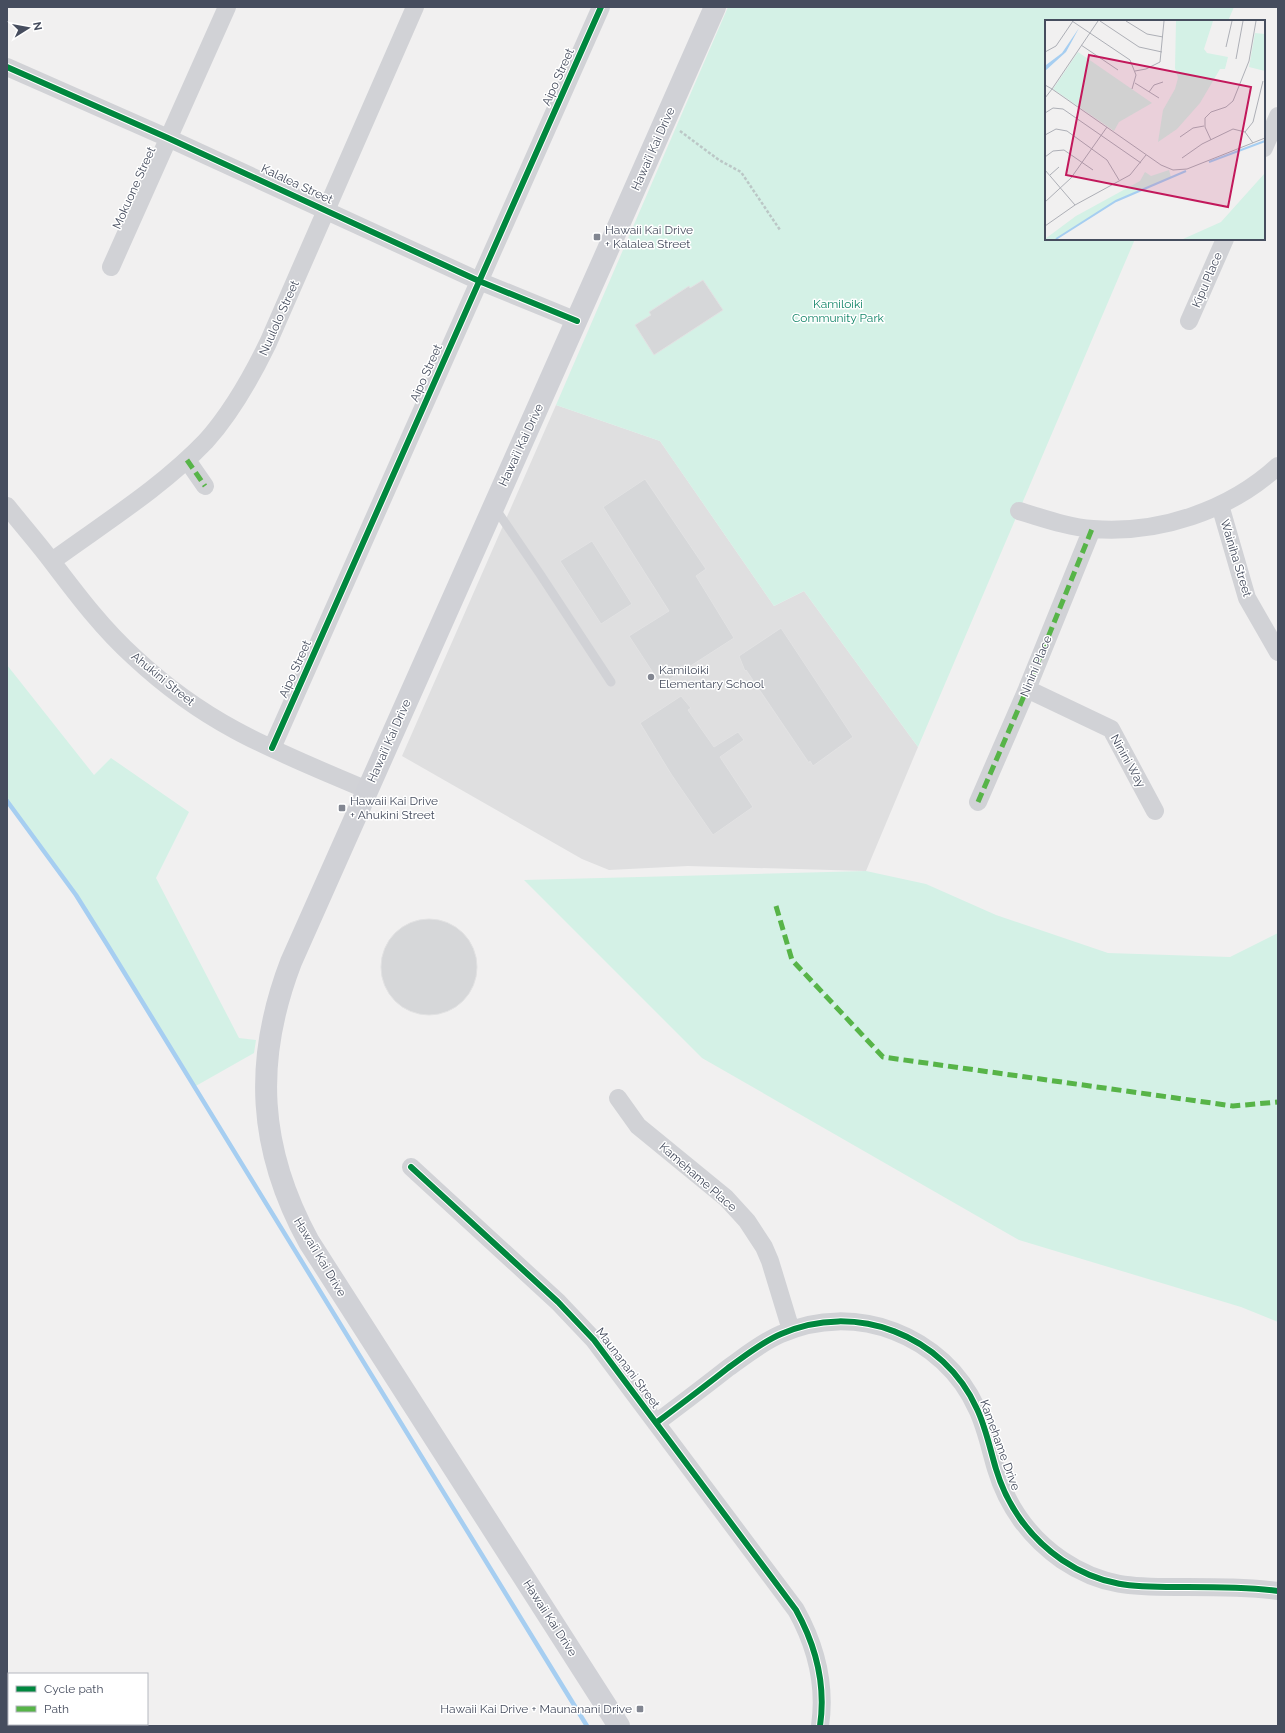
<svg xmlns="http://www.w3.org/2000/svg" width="1285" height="1733" font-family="Raleway,sans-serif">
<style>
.education{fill:#dfdfe0}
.green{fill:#d4f1e6}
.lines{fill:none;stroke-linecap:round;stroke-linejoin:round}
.stream{stroke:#a6cef1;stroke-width:4.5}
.building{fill:#d6d7d9;stroke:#e2e2e3}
.path{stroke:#bbc7c6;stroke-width:2.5;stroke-dasharray:3 2;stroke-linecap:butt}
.service{stroke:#d1d2d6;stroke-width:9}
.minor{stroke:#d1d2d6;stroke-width:18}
.secondary{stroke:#d0d1d6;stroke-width:22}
.quiet{stroke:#57b448;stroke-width:5;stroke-dasharray:10 5;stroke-linecap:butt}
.cycleway-casing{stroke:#fff;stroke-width:8}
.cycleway{stroke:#00873e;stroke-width:6}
.poi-dot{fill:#828691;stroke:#fff;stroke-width:1.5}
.labels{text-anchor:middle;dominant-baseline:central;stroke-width:3;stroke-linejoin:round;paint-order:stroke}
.street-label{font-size:12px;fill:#464d5e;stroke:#fff}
.poi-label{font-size:12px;fill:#464d5e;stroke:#fff;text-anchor:start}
.park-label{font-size:12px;fill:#128568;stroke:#fff}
.inset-river{fill:none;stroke:#a6cef1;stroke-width:2}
.inset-road{fill:none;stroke:#adafb6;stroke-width:1}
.view{fill:#c2185b;fill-opacity:0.15;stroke:#c2185b;stroke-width:2}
.inset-edge{fill:none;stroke:#464d5e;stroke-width:2}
</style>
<rect width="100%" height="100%" fill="#f1f0f0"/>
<path class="education" d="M556,405L660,441L774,606L804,591L918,747L866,871L688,866L609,870L582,859L402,756Z"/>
<path class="green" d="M728,7H1234L1228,21H1046V239H1135L918,747L804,591L774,606L660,441L556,405Z
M7,665L94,775L111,758L189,812L156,878L239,1038L256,1040L254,1053L194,1087L76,895L7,801Z
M866,871L926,884L996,915L1108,953L1230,957L1278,933V1322L1241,1307L1019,1240L702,1058L524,880Z"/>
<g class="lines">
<path class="stream" d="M7,801L76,895L108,946L587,1726"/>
</g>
<path class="building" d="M703,280L723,310L654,355L635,325L651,315L649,312L689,286L690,288Z
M645,479L706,569L696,576L734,638L661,685L629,636L669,611L603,507Z
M592,541L632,604L601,624L560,561Z
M781,628L853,737L813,766L810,761L809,763L746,670L745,671L739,656Z
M681,696L691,708L688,710L714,747L738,732L744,740L720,757L753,807L713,835L671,774L640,723Z
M381 967a48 48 0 1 1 96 0a48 48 0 1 1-96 0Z"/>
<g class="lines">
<path class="path" d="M680,131L719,160L741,172L780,230"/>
<path class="service" d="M495,508L540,574L611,682"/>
<path class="minor" d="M7,67L168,138L479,281L577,321
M1264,148L1278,116
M111,267L227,7
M1189,321L1225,239
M187,460L205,486
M1220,505L1247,598L1278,652
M7,506C22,525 38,543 53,563C78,596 103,629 134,657C164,685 198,710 235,730C277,753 323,771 367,790
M1019,511C1043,518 1067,527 1093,529C1159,534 1229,511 1278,466
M52,561C104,523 161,488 206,441C232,412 251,378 268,343L415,7
M1027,689L1111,729L1155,811
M272,748L601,7
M978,802L1027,689L1092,529
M618,1098L638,1126L726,1198L747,1221L764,1247L770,1261L791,1330
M411,1167L558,1302L594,1340L796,1610C816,1646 826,1685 820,1726
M656,1423C680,1405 704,1387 728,1368C745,1356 762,1342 781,1334C855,1301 944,1335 977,1409C986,1428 990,1449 996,1469C1007,1506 1030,1538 1062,1560C1105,1589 1139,1587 1187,1587C1218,1587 1248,1587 1278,1591"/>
<path class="secondary" d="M619,1726L309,1242C258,1149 253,1061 291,962C432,644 575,326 715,7"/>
<path class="quiet" d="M187,460L205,486
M978,802L1027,689L1092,529
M776,906L792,960L883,1057L1233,1106L1278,1102"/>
<defs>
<path id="cycleway" d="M7,67L168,138L479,281L577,321
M272,748L601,7
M411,1167L558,1302L594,1340L796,1610C816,1646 826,1685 820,1726
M656,1423C680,1405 704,1387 728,1368C745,1356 762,1342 781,1334C855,1301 944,1335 977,1409C986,1428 990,1449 996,1469C1007,1506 1030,1538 1062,1560C1105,1589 1139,1587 1187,1587C1218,1587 1248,1587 1278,1591"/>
</defs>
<use href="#cycleway" class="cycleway-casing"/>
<use href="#cycleway" class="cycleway"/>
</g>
<g class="poi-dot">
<rect x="593" y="233" width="8" height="8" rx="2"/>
<circle cx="651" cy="677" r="4"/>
<rect x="338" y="804" width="8" height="8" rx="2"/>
<rect x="636" y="1705" width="8" height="8" rx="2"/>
</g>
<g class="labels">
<g class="street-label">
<text transform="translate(558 77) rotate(-66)">Aipo Street</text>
<text transform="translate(653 149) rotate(-66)">Hawai’i Kai Drive</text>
<text transform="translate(297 184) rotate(25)">Kalalea Street</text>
<text transform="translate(134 188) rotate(-66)">Mokuone Street</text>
<text transform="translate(1207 280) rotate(-67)">Kipu Place</text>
<text transform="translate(279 318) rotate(-66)">Nuulolo Street</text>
<text transform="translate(426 373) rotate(-66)">Aipo Street</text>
<text transform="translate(521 445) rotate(-65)">Hawai’i Kai Drive</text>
<text transform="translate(1236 558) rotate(73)">Wainiha Street</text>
<text transform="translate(1036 666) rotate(-68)">Ninini Place</text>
<text transform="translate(295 669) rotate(-66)">Aipo Street</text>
<text transform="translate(163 679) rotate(39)">Ahukini Street</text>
<text transform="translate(389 741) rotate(-66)">Hawai’i Kai Drive</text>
<text transform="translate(1128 761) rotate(61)">Ninini Way</text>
<text transform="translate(698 1177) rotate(41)">Kamehame Place</text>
<text transform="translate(320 1257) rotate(59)">Hawai’i Kai Drive</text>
<text transform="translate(628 1368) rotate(53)">Maunanani Street</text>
<text transform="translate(1000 1445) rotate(70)">Kamehame Drive</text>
<text transform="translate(550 1618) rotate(57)">Hawaii Kai Drive</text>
</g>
<g class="poi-label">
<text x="605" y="230">Hawaii Kai Drive<tspan x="605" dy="14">+ Kalalea Street</tspan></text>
<text x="659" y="670">Kamiloiki<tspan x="659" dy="14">Elementary School</tspan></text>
<text x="350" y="801">Hawaii Kai Drive<tspan x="350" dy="14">+ Ahukini Street</tspan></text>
<text x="632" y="1709" text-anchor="end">Hawaii Kai Drive + Maunanani Drive</text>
</g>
<g class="park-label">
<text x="838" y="304">Kamiloiki<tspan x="838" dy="14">Community Park</tspan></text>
</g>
</g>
<g transform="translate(1045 20)">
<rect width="220" height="220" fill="#f1f0f0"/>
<path d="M131,1H168L159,29L162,33L183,37L180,49H175L155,83L132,109L113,122L118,90L130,69L133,58L130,48ZM210,13L220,14V51L204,47ZM33,32L107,83L74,102L69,111L8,69ZM124,150L126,157L71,181L11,219H0L31,196L95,161L100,152L106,156ZM220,153V219H138L176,202Z" fill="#d4f1e6"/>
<path d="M34,8L21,32L0,51L1,45L17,33Z" fill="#a6cef1"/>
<path class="inset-river" d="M164,142L220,121M11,219L71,181L141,151"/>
<path class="inset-road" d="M27,1L85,40L91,55L87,69M55,1L94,27L117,32M81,1L102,14L118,17M36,25L73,50M181,27L187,1M0,32L11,26L28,1M191,39L198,1M90,51L101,49L115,42L119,1M90,63L114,78M0,65L7,69L53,1M104,72L109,65L118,62M0,78L7,69L116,145L128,150L142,149L220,118M0,93L8,88L18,89L96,143M200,112L208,102L218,61M0,115L11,109L22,111L62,140L74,160M135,117L148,108L159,106M166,120L160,107V98L166,92L181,87L188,81L204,41L211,1M0,137L8,131L19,130L48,150M137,138L157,124L188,109L200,112L208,123M0,150L30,185M5,155L14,147M0,182L26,158L62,107M0,206L30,185L85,155L101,135"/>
<path class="view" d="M44,35L206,67L183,187L21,155Z"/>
<rect width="220" height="220" class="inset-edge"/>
</g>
<rect width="1285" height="1733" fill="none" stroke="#464d5e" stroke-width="16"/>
<rect x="8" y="1673" width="140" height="52" fill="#ffffff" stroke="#b5b8bf"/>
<rect x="16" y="1686" width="20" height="6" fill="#00873e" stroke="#b5b8bf"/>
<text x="44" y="1693" font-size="12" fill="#464d5e">Cycle path</text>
<rect x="16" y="1706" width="20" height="6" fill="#57b448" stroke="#b5b8bf"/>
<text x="44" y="1713" font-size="12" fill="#464d5e">Path</text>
<g transform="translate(28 28) rotate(79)" stroke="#ffffff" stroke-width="3" paint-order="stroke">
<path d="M0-3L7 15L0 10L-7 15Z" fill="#464d5e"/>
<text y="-6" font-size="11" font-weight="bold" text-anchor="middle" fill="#464d5e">N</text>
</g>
</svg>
